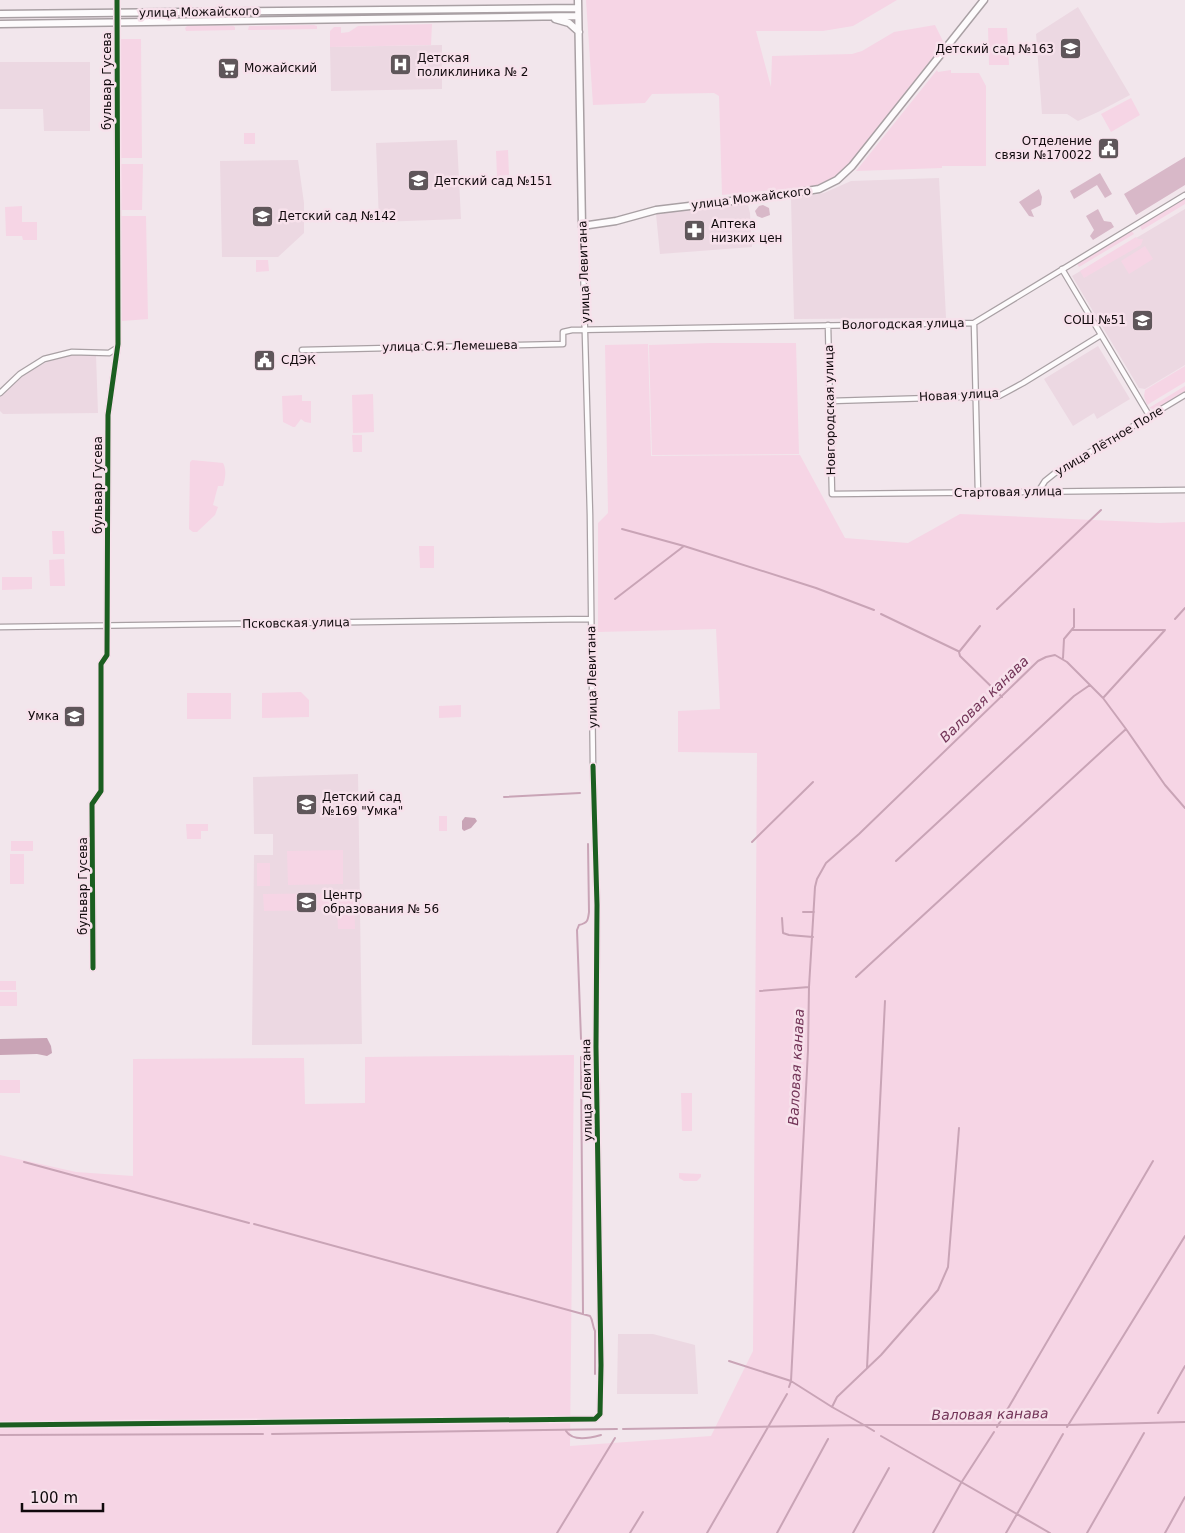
<svg xmlns="http://www.w3.org/2000/svg" width="1185" height="1533" font-family="'DejaVu Sans',sans-serif">
<style>
.built{fill:#ecd8e2}
.green{fill:#f6d5e5}
.forest{fill:#d8b8c8}
.water{fill:#c9a4b6}
.lines{fill:none;stroke-linecap:round;stroke-linejoin:round}
.stream{stroke:#c9a4b6;stroke-width:2}
.minor-casing{stroke:#a9a0a4;stroke-width:7}
.tertiary-casing{stroke:#a9a0a4;stroke-width:8}
.secondary-casing{stroke:#a9a0a4;stroke-width:9}
.minor{stroke:#fdfbfc;stroke-width:4.5}
.tertiary{stroke:#fdfbfc;stroke-width:5.5}
.secondary{stroke:#fdfbfc;stroke-width:6}
.cycleway-casing{stroke:#f7e1eb;stroke-width:8}
.cycleway{stroke:#1b5e20;stroke-width:5}
.labels{text-anchor:middle;dominant-baseline:central;stroke-width:5;stroke-linejoin:round;paint-order:stroke}
.street-label{font-size:12px;fill:#10090c;stroke:#f7e1eb}
.poi-label{font-size:12px;fill:#10090c;stroke:#f7e1eb;text-anchor:start}
.water-label{font-size:14px;font-style:italic;fill:#733558;stroke:#f7e1eb}
</style>
<rect width="100%" height="100%" fill="#f2e6ec"/>
<path class="built" d="M1078,7L1130,95L1098,112L1078,121L1067,114H1042L1036,34Z
M442,45V89L331,91L330,47Z
M0,62H90V131H44L43,109H0Z
M457,140L461,219L379,222L376,143Z
M298,160L304,203V233L278,257H222L220,161Z
M939,178L946,318L794,319L791,199L824,193L851,181Z
M747,201L750,213L752,247L660,254L656,214Z
M1185,209V365L1145,389L1139,388L1072,276Z
M1098,346L1130,399L1097,419L1094,413L1073,426L1044,379Z
M71,355H96L98,413L3,414L0,411V397L26,373L47,362Z
M358,774L362,1044L252,1045L254,855H273V834H254L253,777Z
M618,1334H653L695,1345L698,1394H617Z"/>
<path class="green" d="M586,0H897L853,26L823,31H756L771,87L772,56L852,54L862,51L894,32L935,25L944,43L861,149L844,170L835,177L817,186L722,195L719,96L714,93L652,94L645,103L593,105Z
M432,24L431,45L330,47V31L334,27H341V33L349,32L358,26Z
M188,25L233,26L235,27V30L186,31L185,28Z
M314,25L317,26V29L248,30L249,26Z
M988,28H1007L1009,65H989Z
M120,39H141L142,158H121Z
M937,70L938,72L951,70V73H979L986,86V166H942V168L856,171Z
M1131,98L1140,115L1111,132L1101,114Z
M244,133H255V144H244Z
M508,150L509,175L497,176L496,151Z
M121,164H143L142,210H121Z
M1185,196V204L1142,230L1139,224Z
M22,206V222H37V240H23L22,236H6L5,207Z
M121,216H146L148,319L122,321Z
M1130,229L1134,234L1079,267L1076,262Z
M1136,237L1138,239H1143L1141,245L1084,278L1080,271Z
M1145,246L1153,259L1129,274L1121,261Z
M256,260H268L269,271L256,272Z
M710,343H796L799,454L652,455L649,345Z
M648,344L651,456L800,455L845,538L908,543L960,514L1160,523L1185,522V1533H0V1155L76,1172L133,1176V1059L304,1058L305,1104L365,1103V1057L574,1055L570,1446L711,1436L753,1351L757,753L678,752V711L720,709L716,629L598,632V523L608,513L605,345Z
M1185,366V382L1147,405L1144,396L1145,390Z
M1185,386V393L1157,410L1149,408Z
M373,394L374,432L353,433L352,395Z
M302,395V401H311V423L305,422L301,419L295,427H293L283,422L282,396Z
M352,435H362V452H353Z
M192,460L223,463C227,470 225,479 223,486H218L213,505L218,507L215,515L197,532H193L189,529L190,462Z
M52,531H64L65,554H53Z
M419,546H434V568H420Z
M64,559L65,586H50L49,560Z
M2,577H32V589L2,590Z
M301,692L309,700V717L262,718V693Z
M187,693H231V719H187Z
M461,705V717L439,718V706Z
M439,816H447V831H439Z
M186,824H208V831H201V839H187Z
M11,841H33V851H11Z
M343,850V884L288,885L287,851Z
M10,854H24V884H10Z
M257,863H270V886H257Z
M354,893L355,929H338L337,910L264,911L263,894Z
M0,981H16V990H0Z
M0,992H17V1006H0Z
M0,1080H20V1093H0Z
M681,1093H692V1131H682Z
M679,1173L701,1174V1177L697,1181H684L679,1178Z"/>
<path class="forest" d="M1185,157V185L1136,215L1124,194Z
M1100,173L1112,194L1105,198L1097,185L1074,199L1070,191Z
M1039,189L1042,197L1041,205L1031,210L1034,217L1029,216L1019,202Z
M763,205L769,208L770,215L762,218L757,216L755,211L759,206Z
M1098,209L1104,221L1111,222L1114,227L1093,240L1090,236L1094,230L1086,216Z"/>
<path class="water" d="M465,817L475,818L477,821L471,828L464,831L462,829V821Z
M47,1038L51,1046L52,1053L47,1056L37,1054L0,1055V1039Z"/>
<g class="lines">
<path class="stream" d="M622,529L684,546
M615,599L684,546L816,588L874,610
M997,609L1101,510
M881,614L958,651
M1175,619L1185,608
M980,626L959,652L960,656L1002,697
M1072,630H1165
M1063,658L1064,639L1074,627V609
M1103,698L1165,630
M504,797L580,793
M1185,808L1165,785L1126,729L1103,698L1067,662L1055,655L1046,657L1038,661L859,834L826,863L817,879L815,887L809,987L808,1050L791,1381L832,1407L864,1425H1068L1185,1422
M752,842L813,782
M896,861L1074,696L1090,685
M803,912H814
M782,918L783,933L789,935L813,937
M856,977L1126,729
M760,991L809,987
M581,1039L577,930L579,925C588,923 588,920 589,912L588,844
M581,1057L583,1314
M24,1162L249,1223
M254,1224L590,1316C593,1320 592,1325 595,1331V1374
M729,1361L791,1381L789,1387
M867,1368L885,1001
M832,1407L837,1397L881,1355L938,1290L948,1267L959,1128
M1158,1413L1185,1366
M997,1427L1153,1161
M1067,1427L1185,1236
M623,1429L864,1425L874,1431
M566,1431C573,1442 590,1438 601,1435
M272,1434L617,1429
M0,1435L263,1434
M881,1436L1050,1533
M557,1533L615,1438
M630,1533L643,1512
M707,1533L787,1394
M777,1533L828,1439
M853,1533L889,1468
M933,1533L961,1483L994,1432
M1006,1533L1063,1434
M1087,1533L1144,1433
M1165,1533L1185,1497"/>
<defs>
<path id="minor" d="M1062,269L1150,417
M974,323L978,493
M828,325L832,494L1185,490
M302,350L563,344V332L572,330L974,323L1185,195
M0,393L20,374L44,359L72,352L109,353L117,348
M830,401L999,396L1023,383L1101,335
M1038,492L1045,481L1055,473L1185,395
M0,627L591,619
M93,968L92,804L101,791V664L107,655L108,415L118,344L117,22
M0,1425L595,1419L600,1414L601,1365L596,1047L597,905L593,766L590,515L582,226"/>
<path id="tertiary" d="M117,0V22"/>
<path id="secondary" d="M578,0L582,226L616,221L656,210L782,195L819,189L837,180L852,166L984,0
M0,14L578,8
M555,19L569,23L579,32
M0,24L578,16"/>
</defs>
<use href="#minor" class="minor-casing"/>
<use href="#tertiary" class="tertiary-casing"/>
<use href="#secondary" class="secondary-casing"/>
<use href="#minor" class="minor"/>
<use href="#tertiary" class="tertiary"/>
<use href="#secondary" class="secondary"/>
<defs>
<path id="cycleway" d="M93,968L92,804L101,791V664L107,655L108,415L118,344L117,0
M0,1425L595,1419L600,1414L601,1365L596,1047L597,905L593,766"/>
</defs>
<use href="#cycleway" class="cycleway-casing"/>
<use href="#cycleway" class="cycleway"/>
</g>
<defs>
<symbol id="school-square" viewBox="-11 -11 22 22"><rect x="-9" y="-9" width="18" height="18" rx="4" fill="#5f565a" stroke="#f7e1eb"/><path d="M0-5L7-2L0 1L-7-2ZM-4 1L0 2.5L4 1V4Q0 6-4 4Z" fill="#fff"/></symbol>
<symbol id="hospital-square" viewBox="-11 -11 22 22"><rect x="-9" y="-9" width="18" height="18" rx="4" fill="#5f565a" stroke="#f7e1eb"/><path d="M-5-5h3v3.5h4V-5h3V5h-3V1.5h-4V5h-3Z" fill="#fff"/></symbol>
<symbol id="supermarket-square" viewBox="-11 -11 22 22"><rect x="-9" y="-9" width="18" height="18" rx="4" fill="#5f565a" stroke="#f7e1eb"/><path d="M-6-5.5h2.5l.6 2H6L4.5 2H-2.5L-4.4-4H-6ZM-1.5 3.2a1.3 1.3 0 1 0 .1 0ZM3 3.2a1.3 1.3 0 1 0 .1 0Z" fill="#fff"/></symbol>
<symbol id="civic-square" viewBox="-11 -11 22 22"><rect x="-9" y="-9" width="18" height="18" rx="4" fill="#5f565a" stroke="#f7e1eb"/><path d="M-.6-6.5H3V-4.5H.6V-3L4-1V1h2V6H-6V1h2V-1L-.6-3ZM-1.2 2.5V6h2.4V2.5Z" fill="#fff"/></symbol>
<symbol id="pharmacy-square" viewBox="-11 -11 22 22"><rect x="-9" y="-9" width="18" height="18" rx="4" fill="#5f565a" stroke="#f7e1eb"/><path d="M-2-6h4v4h4v4h-4v4h-4v-4h-4v-4h4Z" fill="#fff"/></symbol>
</defs>
<g fill-rule="evenodd">
<use href="#school-square" x="1058" y="36" width="25" height="25"/>
<use href="#hospital-square" x="388" y="52" width="25" height="25"/>
<use href="#supermarket-square" x="216" y="56" width="25" height="25"/>
<use href="#civic-square" x="1096" y="136" width="25" height="25"/>
<use href="#school-square" x="406" y="168" width="25" height="25"/>
<use href="#school-square" x="250" y="204" width="25" height="25"/>
<use href="#pharmacy-square" x="682" y="218" width="25" height="25"/>
<use href="#school-square" x="1130" y="308" width="25" height="25"/>
<use href="#civic-square" x="252" y="348" width="25" height="25"/>
<use href="#school-square" x="62" y="704" width="25" height="25"/>
<use href="#school-square" x="294" y="792" width="25" height="25"/>
<use href="#school-square" x="294" y="890" width="25" height="25"/>
</g>
<g class="labels">
<g class="street-label">
<text transform="translate(199 12) rotate(-1)">улица Можайского</text>
<text transform="translate(107 81) rotate(-90)">бульвар Гусева</text>
<text transform="translate(751 198) rotate(-7)">улица Можайского</text>
<text transform="translate(584 272) rotate(-92)">улица Левитана</text>
<text transform="translate(903 324) rotate(-1)">Вологодская улица</text>
<text transform="translate(450 346) rotate(-1)">улица С.Я. Лемешева</text>
<text transform="translate(959 395) rotate(-3)">Новая улица</text>
<text transform="translate(830 410) rotate(-91)">Новгородская улица</text>
<text transform="translate(1109 441) rotate(-31)">улица Лётное Поле</text>
<text transform="translate(98 485) rotate(-90)">бульвар Гусева</text>
<text transform="translate(1008 492) rotate(-1)">Стартовая улица</text>
<text transform="translate(296 623) rotate(-1)">Псковская улица</text>
<text transform="translate(592 677) rotate(-91)">улица Левитана</text>
<text transform="translate(83 886) rotate(-90)">бульвар Гусева</text>
<text transform="translate(587 1090) rotate(-91)">улица Левитана</text>
</g>
<g class="poi-label">
<text x="1054" y="49" text-anchor="end">Детский сад №163</text>
<text x="417" y="58">Детская<tspan x="417" dy="14">поликлиника № 2</tspan></text>
<text x="244" y="68">Можайский</text>
<text x="1092" y="141" text-anchor="end">Отделение<tspan x="1092" dy="14">связи №170022</tspan></text>
<text x="434" y="181">Детский сад №151</text>
<text x="278" y="216">Детский сад №142</text>
<text x="711" y="224">Аптека<tspan x="711" dy="14">низких цен</tspan></text>
<text x="1126" y="320" text-anchor="end">СОШ №51</text>
<text x="281" y="360">СДЭК</text>
<text x="59" y="716" text-anchor="end">Умка</text>
<text x="322" y="797">Детский сад<tspan x="322" dy="14">№169 "Умка"</tspan></text>
<text x="323" y="895">Центр<tspan x="323" dy="14">образования № 56</tspan></text>
</g>
<g class="water-label">
<text transform="translate(984 699) rotate(-44)">Валовая канава</text>
<text transform="translate(796 1067) rotate(-87)">Валовая канава</text>
<text transform="translate(990 1414) rotate(-1)">Валовая канава</text>
</g>
</g>
<path d="M22 1503v8h81v-8" fill="none" stroke="#10090c" stroke-width="2.5"/>
<text x="30" y="1503" font-size="15" fill="#10090c" stroke="#f7e1eb" stroke-width="4" paint-order="stroke">100 m</text>
</svg>
